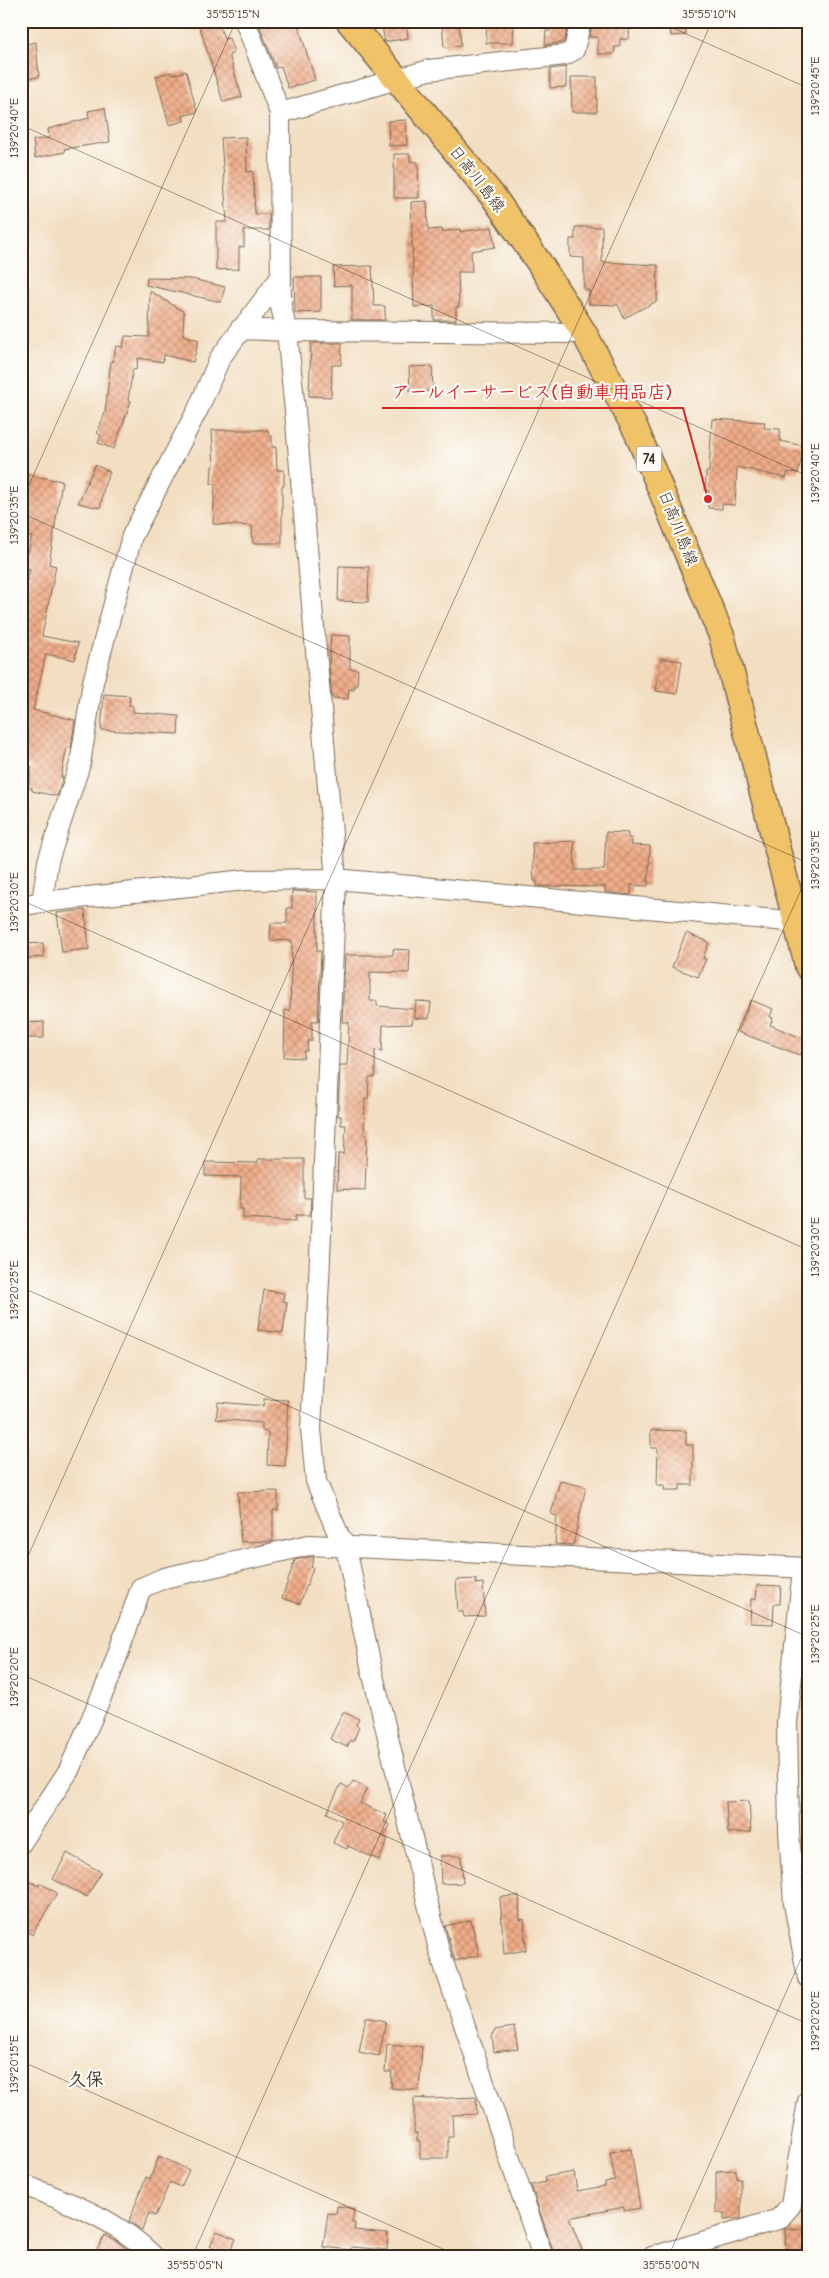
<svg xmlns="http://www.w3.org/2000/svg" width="829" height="2278" font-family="'Comic Neue','Klee One',sans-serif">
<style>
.building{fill:url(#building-cross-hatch)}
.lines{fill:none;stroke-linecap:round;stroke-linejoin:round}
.minor-casing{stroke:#7b6957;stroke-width:22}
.major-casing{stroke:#7b6957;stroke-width:28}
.minor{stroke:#fff;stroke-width:20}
.major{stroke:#f0c369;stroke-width:25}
.ticks{fill:none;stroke:#3b2a1e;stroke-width:1;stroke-opacity:0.45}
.labels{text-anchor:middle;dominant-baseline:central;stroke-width:4.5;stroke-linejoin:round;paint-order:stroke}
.shield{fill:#fdfcf7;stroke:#75695f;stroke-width:1}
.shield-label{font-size:15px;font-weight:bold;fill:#3b2a1e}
.street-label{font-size:16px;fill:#3b2a1e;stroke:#fdfcf7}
.neighbourhood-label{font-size:18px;font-weight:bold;fill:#3b2a1e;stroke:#fdfcf7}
.leader{fill:none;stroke:#d62828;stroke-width:2}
.callout-dot{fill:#d62828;stroke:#fdfcf7;stroke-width:2}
.callout-label{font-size:18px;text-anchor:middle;font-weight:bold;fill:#d62828;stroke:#fdfcf7;stroke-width:4.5;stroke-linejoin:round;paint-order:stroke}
.neatline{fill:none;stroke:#3b2a1e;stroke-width:2}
.ticks-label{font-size:12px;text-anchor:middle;fill:#3b2a1e}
</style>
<defs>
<pattern id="building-cross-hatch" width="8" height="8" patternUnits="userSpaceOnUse" patternTransform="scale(1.25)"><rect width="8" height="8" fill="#f0ad89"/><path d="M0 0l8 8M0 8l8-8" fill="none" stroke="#c48d6f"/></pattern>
</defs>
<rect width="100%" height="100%" fill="#fdfcf7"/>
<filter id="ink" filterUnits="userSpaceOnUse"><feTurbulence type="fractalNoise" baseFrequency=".02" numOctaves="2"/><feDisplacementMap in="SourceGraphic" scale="10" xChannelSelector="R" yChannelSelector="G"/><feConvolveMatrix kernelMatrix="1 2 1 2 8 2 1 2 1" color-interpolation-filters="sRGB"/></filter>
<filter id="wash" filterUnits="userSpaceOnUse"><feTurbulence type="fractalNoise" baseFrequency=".0096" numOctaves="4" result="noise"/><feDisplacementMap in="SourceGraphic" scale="20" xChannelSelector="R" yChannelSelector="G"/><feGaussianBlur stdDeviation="1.12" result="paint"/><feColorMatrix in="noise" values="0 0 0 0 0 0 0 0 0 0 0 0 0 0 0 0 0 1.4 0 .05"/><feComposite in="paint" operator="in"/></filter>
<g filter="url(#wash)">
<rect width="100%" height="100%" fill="#f2dec1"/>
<g id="blocks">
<path class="building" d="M198,21H218L224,39L229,38L234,53L229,55L242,97L223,102Z
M276,21H297L315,80L288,88L281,66L276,68L260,27Z
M381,21H406L408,38L385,42Z
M442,21H459L461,46L444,47Z
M487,21H514L513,43H486Z
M550,21H569L564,42L545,45L546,31H550Z
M593,21L630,22L629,39H620V47H615L614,54H598V37H589Z
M670,21H685L686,35L671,36Z
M36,42L39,77L23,79L21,45Z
M566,67V87L550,88V69Z
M186,71L197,112L183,116L184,121L169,125L156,76L171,72L172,75Z
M571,77H597V112H572Z
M105,108L110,142L64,149L65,152L35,158L33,140L49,138L48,129L89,118L88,111Z
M406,120L407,145L389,146L388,121Z
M246,137L247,172L253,171L255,214H269V230H244V247H239V269L216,270V222H227L221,138Z
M394,154H410V161L418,162L419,198H394Z
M427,201L428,230L442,229V232L460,229V232L492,227L495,247L471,251L472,272H458L459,307H456V320H434V306L414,307L411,202Z
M575,227H602V262L658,265L657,301L624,318L618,305L589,304V290H584V258L570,257V239H575Z
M372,266L374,306H385V320H352V285L334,286L333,267Z
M294,277H321V312L295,313Z
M147,278L192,279L225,287L221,302L146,285Z
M150,291L184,312L183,335L199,340L193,362L164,355L163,362L138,358L136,370L133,369L128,400L131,401L114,449L98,443L101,435L97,433L105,413L111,361L113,362L116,346L123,347L125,336L149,337Z
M311,343H342L341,365H332L331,397L309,396Z
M432,366L433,391H410L409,367Z
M712,419L765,422L764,428L780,429V441L804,446L798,473L788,472L786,478L737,467L735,505L722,504V509L708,508L709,490H705L706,472H709Z
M212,430H268L269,436H272V447H276L277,470H284V486H282V543H253L252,526L213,524L215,484H211L212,466H214Z
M95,465L110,472L105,483L100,508L78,503Z
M21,474L62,481L49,564L56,566L42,636L78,643L75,660L46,654L33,710L75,720L71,748L67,747L61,777H63L62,780L57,796L32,791V788H28L32,767L21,764L25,744L21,743V646L26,620L21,619V606L30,569L24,567L32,537L21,535Z
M339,566L369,567L368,602L338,601Z
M331,635L350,636V669H358L357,686H354V690L349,689L348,699L332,698L329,663Z
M661,658L682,661L677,694L656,691Z
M104,694L130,696L129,705L133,706V712L179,716L178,734L101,730Z
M606,832L628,833V838H632L631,845L650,846L648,886L631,885V895L605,892V887L537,886V881H534L532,843L574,841L575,870H604Z
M292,891L317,892V951H321L318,1021H312V1041H308L307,1051H304V1058L284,1057L285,1010L290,1011L292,941L270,940L271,923H287V908H292Z
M85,910L89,949L62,952L57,913Z
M686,933L709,942L703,958L706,959L698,977L672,967Z
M43,943L44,957L21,959V944Z
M393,949L410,950L409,973L370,972V1001H377V1006L414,1009L412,1024L383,1025L382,1051L375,1050V1077H369L368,1099H365L364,1134L367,1135L365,1190L337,1189L338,1154H344L346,1125H341V1116H338L340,1065H347L349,1022H342L345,955H393Z
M751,1000L773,1009L770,1017L773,1018L770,1025L807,1040L800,1055L738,1032Z
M416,1001L431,1002L429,1019L415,1018Z
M44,1022V1038H21V1023Z
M258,1159H304V1198H311L310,1215H296V1221L243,1218V1209H240L241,1177L205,1176V1162L258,1163Z
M264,1290L284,1293L283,1301L287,1302L283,1333L258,1330Z
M264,1399L288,1400L285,1466L267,1465L268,1432L262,1431V1423L216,1419L218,1402L263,1406Z
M651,1430L686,1431V1445H693V1485H680V1490H664L665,1485H657L658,1448H651Z
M560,1481L586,1487L573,1545L555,1544L557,1516L551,1514Z
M278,1491V1510H273V1541L241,1542L238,1492Z
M310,1557H314L311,1567L313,1568L300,1604L282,1598L295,1560Z
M476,1579V1584L483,1583L485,1616L464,1617L463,1612H458L456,1580Z
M757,1585L781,1586L780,1604H774L773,1624L750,1623L751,1599H756Z
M343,1712L359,1719L356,1725L359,1727L353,1742L350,1740L347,1747L330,1739Z
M353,1781L367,1788L360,1803L387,1815L384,1822L390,1825L384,1837L388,1839L379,1860L348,1846L347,1849L333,1843L342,1821L327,1813L341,1784L349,1788Z
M749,1801L751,1832L728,1833L726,1802Z
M67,1853L101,1872L87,1897L53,1879Z
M440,1856H461L463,1883L441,1884Z
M26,1879L39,1886L40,1883L57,1893L32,1935L21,1928V1888Z
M519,1896L520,1920L524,1919L526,1950L504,1954L500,1897Z
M471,1920L479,1955L455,1961L445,1926Z
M366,2017L386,2021L379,2056L359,2052Z
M514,2027L518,2049L494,2052L492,2035L494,2034V2030Z
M387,2044L422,2047L419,2090L391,2088L392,2072H385Z
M476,2097L477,2114L452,2115L453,2137H448V2158H420V2141H417V2133H414V2098L429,2099Z
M631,2149L640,2208L624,2211V2207L569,2218L585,2257H555L531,2185L546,2182L545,2177L574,2172L577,2191L605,2186V2182L615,2180L610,2152Z
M159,2156L189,2170L181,2187L170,2182L155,2216L149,2213L142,2230L129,2221L146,2177L150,2179Z
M736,2170L737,2179H741V2218L724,2220V2213H716V2171Z
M337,2206L354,2209L352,2223H355L354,2230L388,2233L387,2250L352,2247L351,2250L323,2247L328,2213L336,2214Z
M785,2229L808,2230V2257H786Z
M217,2231L236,2239L228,2257H210L214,2248L210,2246Z
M105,2235L118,2242L136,2257H93Z"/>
</g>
</g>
<g filter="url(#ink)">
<use href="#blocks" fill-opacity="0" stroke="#7b6957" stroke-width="1"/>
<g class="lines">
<defs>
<path id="minor" d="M245,21L280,113L281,307L287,331L295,411L336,879L319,1280L311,1429L316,1481L339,1536L346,1548L372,1671L439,1950L543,2257
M280,113L429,70L565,55L574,50L581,21
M240,329L287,331L584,333
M42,902L48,861L80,764L93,682L132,536L199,407L220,358L281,277
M21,906L42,902L245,880L336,879L808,923
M803,1568L787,1723L789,1831L794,1904L808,1978
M21,1843L69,1770L109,1679L141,1588L164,1578L309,1545L808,1568
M21,2184C69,2202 118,2220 154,2257
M652,2257L779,2219L791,2205L808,2101"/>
<path id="major" d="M349,21L495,199L540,264L584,333L636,430L722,637L808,967"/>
</defs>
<use href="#minor" class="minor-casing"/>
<use href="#major" class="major-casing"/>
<use href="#minor" class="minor"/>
<use href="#major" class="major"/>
</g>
</g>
<path class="ticks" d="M657,21L808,88M21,125L808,476M21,503L236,21M21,513L808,863M21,900L808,1250M21,1287L808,1637M21,1572L712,21M21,1674L808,2024M21,2061L461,2257M192,2257L808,874M668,2257L808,1943"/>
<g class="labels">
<rect class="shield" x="636.5" y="446.5" width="25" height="25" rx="4"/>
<g class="shield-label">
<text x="649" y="459">74</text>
</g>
<g class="street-label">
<text transform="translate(477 179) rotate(52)">日高川島線</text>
<text transform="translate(678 528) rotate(68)">日高川島線</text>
</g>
<g class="neighbourhood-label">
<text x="86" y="2079">久保</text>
</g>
</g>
<path class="leader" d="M708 499L683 408H382"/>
<circle class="callout-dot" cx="708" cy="499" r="5"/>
<g class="callout-label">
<text x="532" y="398">アールイーサービス(自動車用品店)</text>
</g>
<rect width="829" height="2278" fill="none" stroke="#fdfcf7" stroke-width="55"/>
<rect x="28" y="28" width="774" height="2222" class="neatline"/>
<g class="ticks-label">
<text x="233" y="18">35°55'15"N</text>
<text x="709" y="18">35°55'10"N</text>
<text transform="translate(815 86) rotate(-90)" y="4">139°20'45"E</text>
<text transform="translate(14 128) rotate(-90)" y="4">139°20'40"E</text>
<text transform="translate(815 473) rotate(-90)" y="4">139°20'40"E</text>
<text transform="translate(14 515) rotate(-90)" y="4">139°20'35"E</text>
<text transform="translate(815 860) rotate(-90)" y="4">139°20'35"E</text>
<text transform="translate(14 902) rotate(-90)" y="4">139°20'30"E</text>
<text transform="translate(815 1247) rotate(-90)" y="4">139°20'30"E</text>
<text transform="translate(14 1290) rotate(-90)" y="4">139°20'25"E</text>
<text transform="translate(815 1634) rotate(-90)" y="4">139°20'25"E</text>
<text transform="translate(14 1677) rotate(-90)" y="4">139°20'20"E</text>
<text transform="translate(815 2021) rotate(-90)" y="4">139°20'20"E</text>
<text transform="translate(14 2064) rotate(-90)" y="4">139°20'15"E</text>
<text x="195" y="2269">35°55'05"N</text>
<text x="671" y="2269">35°55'00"N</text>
</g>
</svg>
